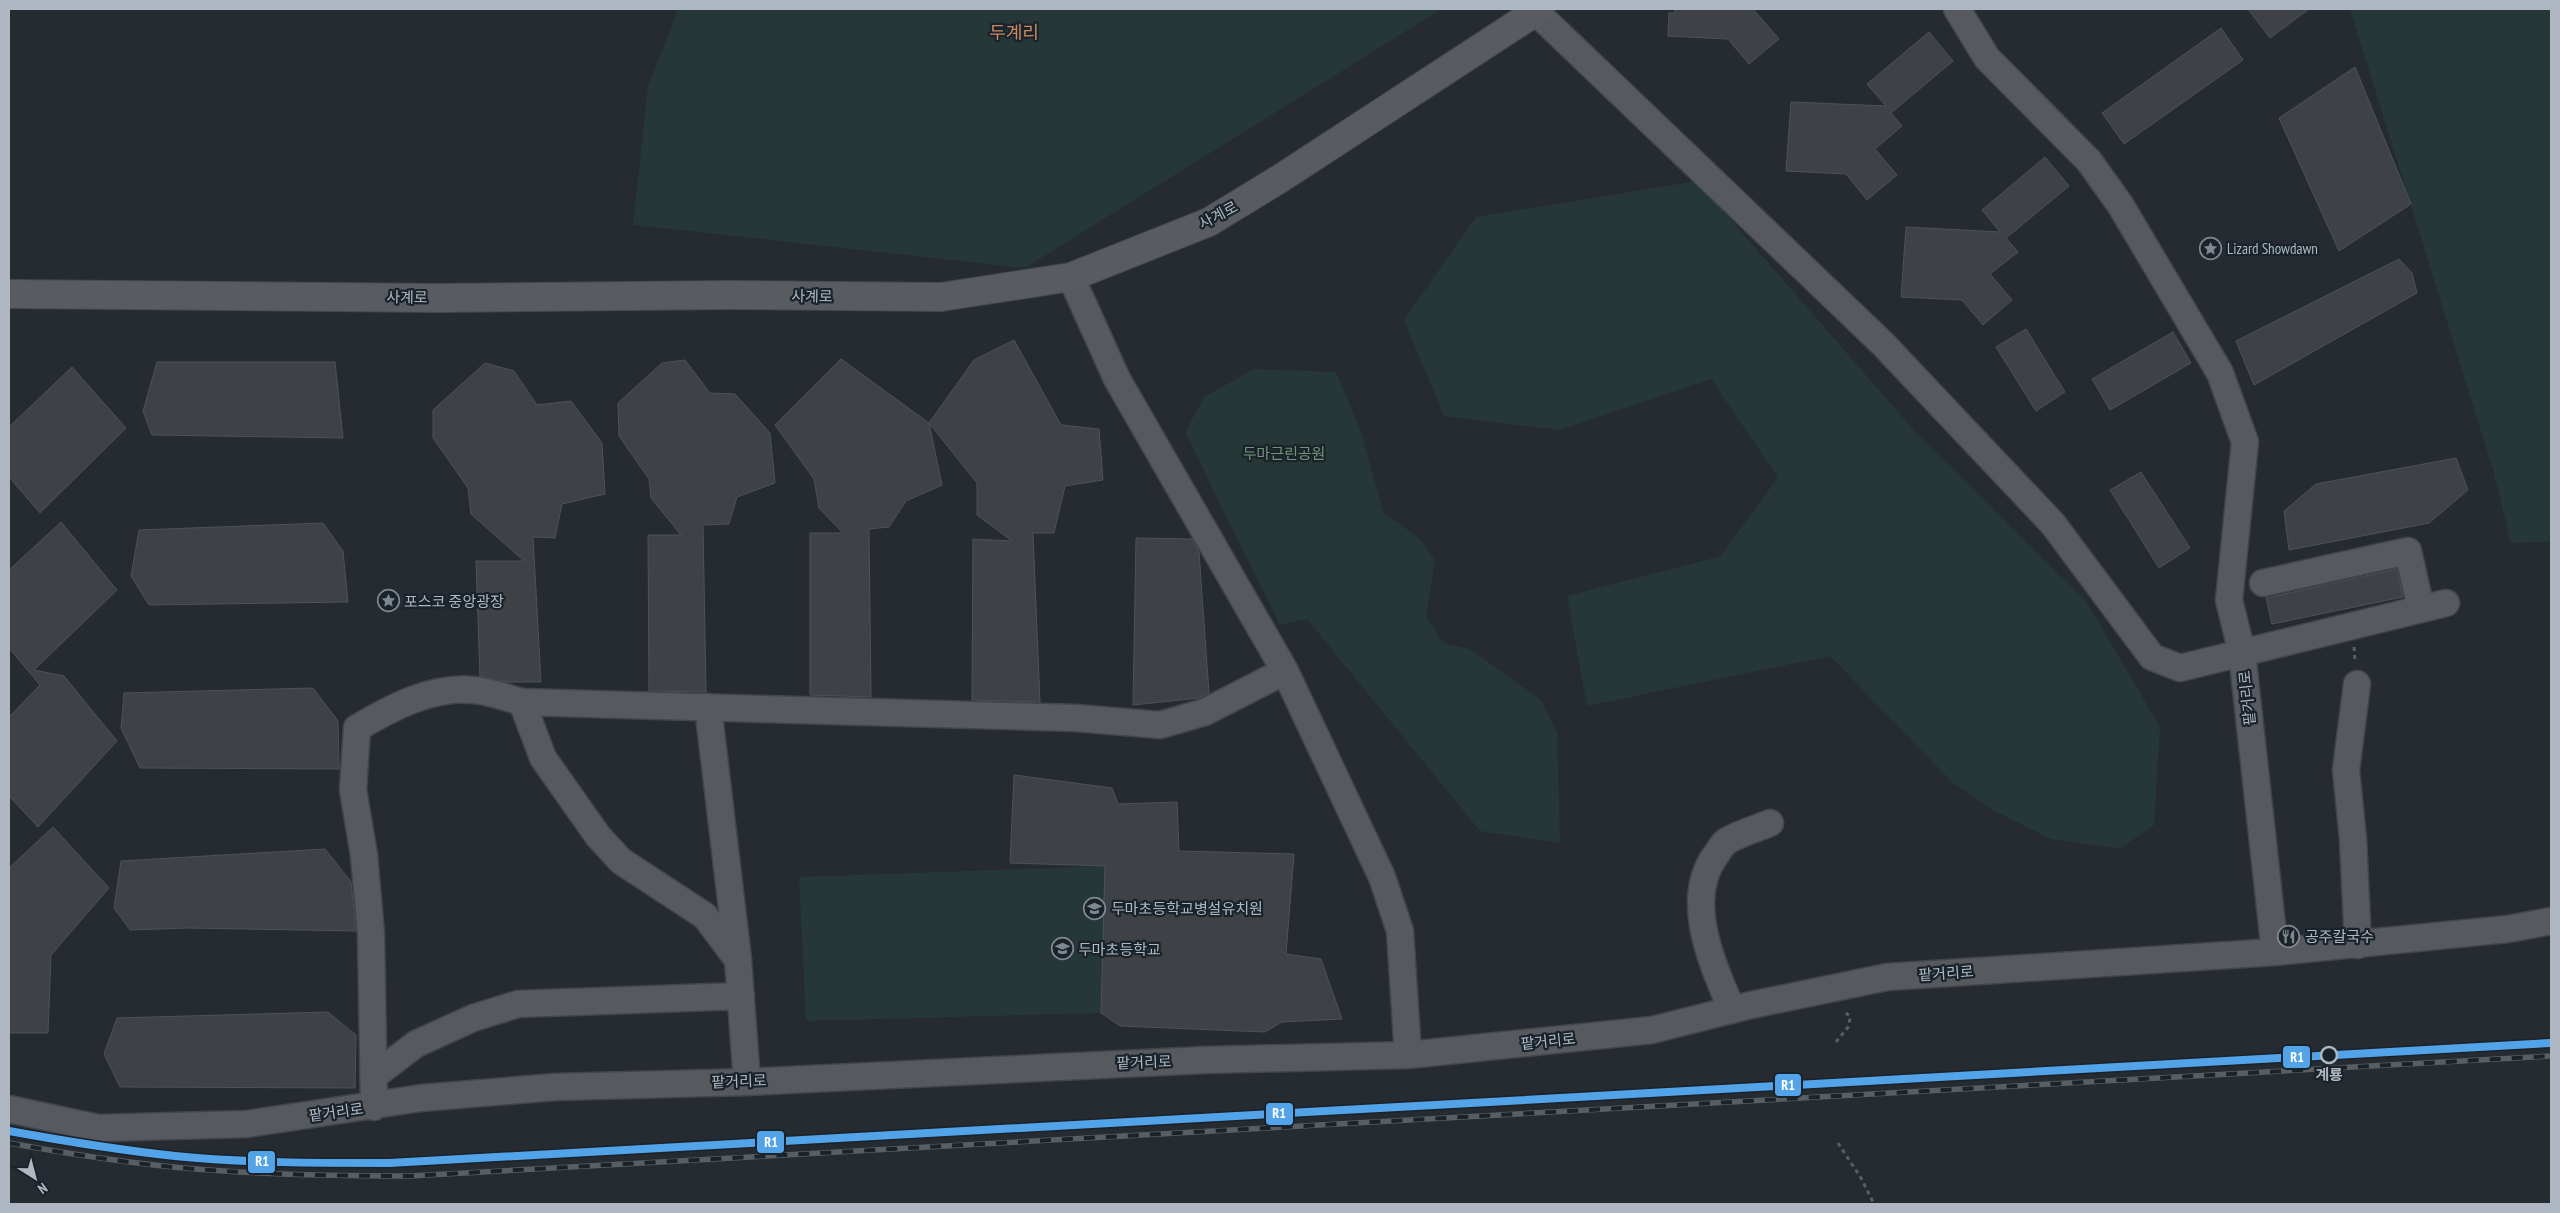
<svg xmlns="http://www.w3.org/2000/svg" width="2560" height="1213" font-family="'PT Sans Narrow','Noto Sans KR',sans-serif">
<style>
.green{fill:#263737}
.building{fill:#3e4247;stroke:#4d5259}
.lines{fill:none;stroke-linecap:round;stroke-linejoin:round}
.minor-casing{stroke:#424549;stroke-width:29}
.major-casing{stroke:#43484e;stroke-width:30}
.path{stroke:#5a5e63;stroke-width:3;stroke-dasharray:4 4;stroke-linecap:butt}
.minor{stroke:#565a5f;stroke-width:26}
.major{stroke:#585c61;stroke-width:28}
.rail-casing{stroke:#595e62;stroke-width:5.5}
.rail{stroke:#1a222a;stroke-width:4;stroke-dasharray:11;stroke-linecap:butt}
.rail-1-casing{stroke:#1a222a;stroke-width:11}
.rail-1{stroke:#53a3e8;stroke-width:8}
.stop-dot{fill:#1a222a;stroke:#afb8c2;stroke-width:2.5}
.labels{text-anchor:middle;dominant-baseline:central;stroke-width:4.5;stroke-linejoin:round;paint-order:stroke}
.street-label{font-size:15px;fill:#afb8c2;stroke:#1a222a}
.poi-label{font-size:15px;fill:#afb8c2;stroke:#1a222a;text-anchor:start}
.park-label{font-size:15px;fill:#709677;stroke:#1a222a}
.stop-label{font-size:15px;font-weight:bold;fill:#afb8c2;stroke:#1a222a}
.quarter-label{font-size:18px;fill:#c98964;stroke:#1a222a}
.line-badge{stroke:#1a222a;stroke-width:2}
.badge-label{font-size:14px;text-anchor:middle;font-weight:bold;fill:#fff}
</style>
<rect width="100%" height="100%" fill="#262b31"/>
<path class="green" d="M678,9H1440V10L1025,268L633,225L648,87Z
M2350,9H2551V542L2511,543L2493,470Z
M1697,181L1918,435L2086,601L2160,727L2154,825L2120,849L2051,839L1993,810L1953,783L1830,656L1587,706L1567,596L1721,556L1778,477L1711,379L1559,430L1444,416L1404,320L1476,217Z
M1254,369L1336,372L1361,431L1383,512L1419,538L1435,560L1426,616L1443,643L1470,649L1541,700L1557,732L1560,843L1480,831L1307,619L1280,625L1185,432L1204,397Z
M1105,866L1101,1013L806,1021L799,877Z"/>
<path class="building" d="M1675,9H1753L1779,39L1749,64L1728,39L1668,36L1669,13H1675Z
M2248,9H2309L2270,38Z
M2221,28L2243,60L2124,144L2102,113Z
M1929,32L1953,61L1891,113L1902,126L1875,149L1897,175L1867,200L1846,174L1786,171L1791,102L1886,106L1867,84Z
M2355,67L2411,204L2339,251L2279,118Z
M2045,157L2069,186L2006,238L2018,252L1990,274L2012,300L1983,325L1962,300L1901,297L1906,227L2000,232L1982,210Z
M2399,259L2412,273L2417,293L2254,385L2236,341Z
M2026,329L2065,392L2036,411L1996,347Z
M2173,332L2191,363L2110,410L2092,379Z
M1014,340L1061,425L1099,429L1103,480L1065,486L1054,533H1033L1040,702L972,700L973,539L1012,541L977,515V483L929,423L974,360Z
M841,359L929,423L942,485L906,501L889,527L869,529L871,697L810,695V533H843L819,508L814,479L775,425Z
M685,360L710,393L735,394L770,433L775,483L737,497L729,524L703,525L706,692L649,691L648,535H681L651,498L649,479L619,436L618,403L662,363Z
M157,362H335L343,438L152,435L143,411Z
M485,363L514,371L537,405L571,401L602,443L605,494L562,504L555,538L533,537L541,682H506L480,676L476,561H524L471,514L468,488L433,438V410Z
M72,367L126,428L40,513L9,477V427Z
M2456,458L2468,490L2429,523L2289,550L2284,511L2316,484Z
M2141,472L2190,548L2159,568L2110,490Z
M61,522L117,590L34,670L64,676L117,741L38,827L9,796V717L40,685L9,648V570Z
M323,523L343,551L348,602L149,605L131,576L139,530Z
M1136,538L1192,539L1199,552L1209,693L1199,698L1133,705Z
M2397,569L2403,597L2272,624L2266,598Z
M313,688L338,721L339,769L140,768L121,728L124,693Z
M1014,775L1112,788L1118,804L1177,802L1179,851L1294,854L1286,954L1321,959L1342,1019L1282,1022L1265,1032L1120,1026L1101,1013L1105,866L1010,863Z
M53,827L109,888L51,955L48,1033H9V868Z
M325,849L351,882L356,931L188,928L130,930L114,908L121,861Z
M328,1012L356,1035L355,1088L120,1087L104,1054L117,1018Z"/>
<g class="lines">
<defs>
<path id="minor" d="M1957,9L1987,58L2089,161L2121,206L2220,373L2245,442L2229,600L2242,653L2275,952
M1536,12L1883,344L2053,524L2152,657L2180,668L2446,603
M1071,277L1117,379L1285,671L1382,877L1400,931L1408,1055
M2263,583L2408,551L2421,609
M2357,684L2346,770L2353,839L2358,945
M522,702L543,758L598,836L621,861L705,916L738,960L747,1082
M708,707L738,959
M1732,1010C1713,965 1683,901 1715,856C1719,851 1722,844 1727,841C1740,833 1756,829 1770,823
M374,1076L416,1044L473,1018L518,1004L741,996
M374,1107L371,934L364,855L353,790L357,728C391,708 431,686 473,690C489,691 507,698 522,702L1076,718L1160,725L1205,712L1285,671
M9,1109L98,1128L247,1124L421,1098L555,1087L747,1082L1205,1060L1408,1055L1652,1030L1751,1005L1887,977L2275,952L2508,929L2551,921"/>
<path id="major" d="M9,294L438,298L729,295L941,297L1071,277L1209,222L1281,178L1540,9"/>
</defs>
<use href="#minor" class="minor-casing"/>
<use href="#major" class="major-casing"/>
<path class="path" d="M2354,647L2355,663
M1836,1042L1849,1026L1850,1016L1843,1011
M1838,1143L1861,1178L1874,1204"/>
<use href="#minor" class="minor"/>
<use href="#major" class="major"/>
<defs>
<path id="rail" d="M9,1143C80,1156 152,1167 224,1171C286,1175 348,1176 410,1176L2551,1056"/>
</defs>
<use href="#rail" class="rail-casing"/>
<use href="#rail" class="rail"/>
<defs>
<path id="rail-1" d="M9,1131C64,1141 119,1150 175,1156C246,1163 317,1163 389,1163L2551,1043"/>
</defs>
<use href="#rail-1" class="rail-1-casing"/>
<use href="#rail-1" class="rail-1"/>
</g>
<defs>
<symbol id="sight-ring" viewBox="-11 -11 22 22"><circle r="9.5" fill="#1a222a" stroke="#7f878f" stroke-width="1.5"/><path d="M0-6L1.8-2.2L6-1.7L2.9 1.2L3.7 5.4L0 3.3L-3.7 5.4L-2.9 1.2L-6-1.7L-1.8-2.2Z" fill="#7f878f"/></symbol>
<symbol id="school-ring" viewBox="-11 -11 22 22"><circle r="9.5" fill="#1a222a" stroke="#7f878f" stroke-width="1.5"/><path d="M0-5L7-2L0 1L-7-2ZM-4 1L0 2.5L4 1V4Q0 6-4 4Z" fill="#7f878f"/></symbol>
<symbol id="restaurant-ring" viewBox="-11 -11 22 22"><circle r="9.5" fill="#1a222a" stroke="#7f878f" stroke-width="1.5"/><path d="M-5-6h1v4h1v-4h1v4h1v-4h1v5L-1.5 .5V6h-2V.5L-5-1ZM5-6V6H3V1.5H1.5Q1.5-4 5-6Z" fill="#7f878f"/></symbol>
</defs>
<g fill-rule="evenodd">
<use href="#sight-ring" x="2198" y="236" width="25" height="25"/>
<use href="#sight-ring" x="376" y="588" width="25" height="25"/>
<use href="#school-ring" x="1082" y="896" width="25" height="25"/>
<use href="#restaurant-ring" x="2276" y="924" width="25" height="25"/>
<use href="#school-ring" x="1050" y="936" width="25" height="25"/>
</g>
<circle class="stop-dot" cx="2329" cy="1055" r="8"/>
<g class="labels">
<g class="street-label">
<text transform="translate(1218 215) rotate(-28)">사계로</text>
<text transform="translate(812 296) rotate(1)">사계로</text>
<text transform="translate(407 297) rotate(1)">사계로</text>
<text transform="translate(2247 698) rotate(-96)">팥거리로</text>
<text transform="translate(1946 973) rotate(-4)">팥거리로</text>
<text transform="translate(1548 1041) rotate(-6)">팥거리로</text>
<text transform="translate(1144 1062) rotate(-2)">팥거리로</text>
<text transform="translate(739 1081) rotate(-2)">팥거리로</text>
<text transform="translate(336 1112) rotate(-8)">팥거리로</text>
</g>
<g class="poi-label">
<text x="2227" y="248">Lizard Showdawn</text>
<text x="404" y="601">포스코 중앙광장</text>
<text x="1111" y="908">두마초등학교병설유치원</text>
<text x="2305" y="936">공주칼국수</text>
<text x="1078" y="949">두마초등학교</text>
</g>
<g class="park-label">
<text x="1284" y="453">두마근린공원</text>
</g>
<g class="stop-label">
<text x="2329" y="1074">계룡</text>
</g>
<g class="quarter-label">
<text x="1014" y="32">두계리</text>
</g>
</g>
<g class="line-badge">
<rect x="2282" y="1045" width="29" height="24" rx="5" fill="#53a3e8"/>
<rect x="1774" y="1073" width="28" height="24" rx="5" fill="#53a3e8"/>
<rect x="1265" y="1102" width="29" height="24" rx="5" fill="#53a3e8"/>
<rect x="756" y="1130" width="29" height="24" rx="5" fill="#53a3e8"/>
<rect x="247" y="1150" width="29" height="24" rx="5" fill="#53a3e8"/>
</g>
<g class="badge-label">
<text x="2297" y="1062">R1</text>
<text x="1788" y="1090">R1</text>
<text x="1279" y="1118">R1</text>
<text x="771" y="1147">R1</text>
<text x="262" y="1166">R1</text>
</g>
<rect width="2560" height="1213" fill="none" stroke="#afb8c2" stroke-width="20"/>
<g transform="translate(35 1178) rotate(144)" stroke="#1a222a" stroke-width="4" paint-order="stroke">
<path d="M0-4L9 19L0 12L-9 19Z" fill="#afb8c2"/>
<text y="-8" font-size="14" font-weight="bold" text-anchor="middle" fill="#afb8c2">N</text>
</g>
</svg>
